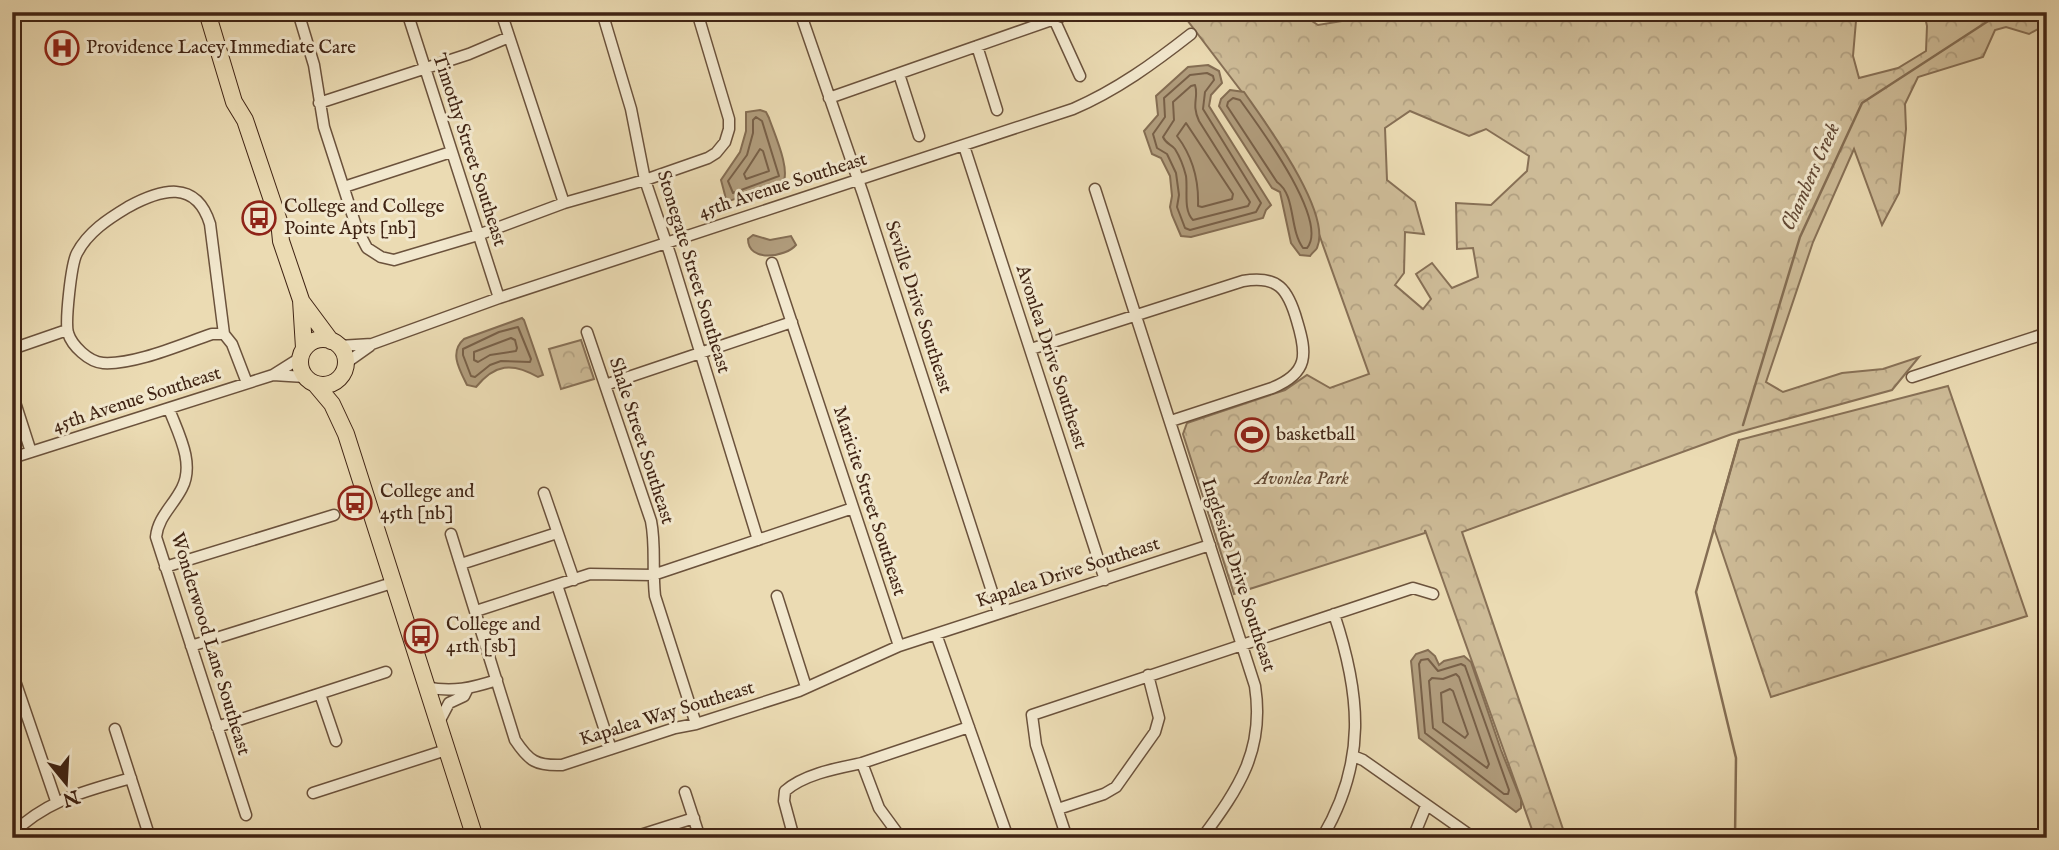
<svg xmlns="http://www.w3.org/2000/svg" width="2059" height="850" font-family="'IM FELL English',serif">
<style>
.forest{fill:url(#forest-crowns);stroke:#877056;stroke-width:2;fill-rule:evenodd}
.garden{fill:#cebc98;stroke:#877056;stroke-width:2}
.water{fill:#b19d7d;stroke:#846d53;stroke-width:2}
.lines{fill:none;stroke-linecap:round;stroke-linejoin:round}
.shore{stroke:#786048;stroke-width:2}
.stream{stroke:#846d53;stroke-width:2.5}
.street-casing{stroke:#6b523c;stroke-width:13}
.primary-casing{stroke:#402414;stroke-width:18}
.street{stroke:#f2e8ce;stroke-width:10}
.primary{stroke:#ebdbb3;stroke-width:16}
.labels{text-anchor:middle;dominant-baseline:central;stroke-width:6;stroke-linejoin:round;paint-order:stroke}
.poi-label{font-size:19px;fill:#402414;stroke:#f2e8ce;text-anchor:start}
.street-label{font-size:19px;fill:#402414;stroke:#f2e8ce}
.park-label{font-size:19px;font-style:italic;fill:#644a35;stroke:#f2e8ce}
.water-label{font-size:21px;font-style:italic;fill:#624834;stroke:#f2e8ce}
</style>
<defs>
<pattern id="forest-crowns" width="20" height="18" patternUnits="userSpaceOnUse" patternTransform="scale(1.75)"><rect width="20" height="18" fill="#cebc98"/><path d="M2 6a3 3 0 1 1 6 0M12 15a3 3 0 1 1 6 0" fill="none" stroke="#b2a182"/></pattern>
</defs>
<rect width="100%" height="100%" fill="#ebdbb3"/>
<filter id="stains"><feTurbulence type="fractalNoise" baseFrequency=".00286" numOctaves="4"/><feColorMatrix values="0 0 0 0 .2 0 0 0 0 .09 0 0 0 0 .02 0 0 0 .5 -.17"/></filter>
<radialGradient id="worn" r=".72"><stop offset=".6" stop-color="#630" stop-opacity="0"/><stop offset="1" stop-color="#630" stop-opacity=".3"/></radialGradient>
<path class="forest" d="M1181,12H1298L1318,25L1360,18L1373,12H1852L1856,21L1853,56L1859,78L1898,68L1926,51L1927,26L1924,12H1958L1964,17L1963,12H2047V24L2029,34L2006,27L1995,30L1983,57L1918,77L1905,104L1906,129L1899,193L1882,225L1854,149L1813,242L1766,382L1783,392L1842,373L1883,369L1919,357L1892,390L1732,434L1462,532L1566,838H1535L1425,530V533L1234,594L1183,434L1187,423L1285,390L1307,375L1330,388L1369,374L1305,195L1264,121ZM1410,111L1469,136L1486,129L1529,156L1527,171L1491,205L1456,203L1457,249L1473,248L1478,277L1452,288L1432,263L1416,274L1431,299L1423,309L1395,285L1404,273L1405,232L1424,234L1415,202L1387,180L1385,128Z
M581,340L594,379L561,389L549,349Z
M1948,386L2027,616L1771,697L1714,528L1739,440Z"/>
<path class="garden" d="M1258,426L1262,439L1246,444L1242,432Z"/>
<path class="water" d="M1208,65L1219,71L1222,83L1211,95L1209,106L1271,205L1266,210L1263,218L1191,237L1181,236L1172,215L1170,207L1172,196L1170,176L1161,158L1152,154L1144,131L1158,115L1156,96L1188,67Z
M1230,90L1244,92C1264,121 1333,213 1317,248C1317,249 1311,254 1310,256L1300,255L1291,243L1280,192L1272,188L1219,106L1221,99Z
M760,110L766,112L769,118C774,133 792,172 782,184L729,201L726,199L721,180L740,152L746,131V112Z
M753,235L770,240L791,236L796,245C786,257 748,263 748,239Z
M522,318L524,320L543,375L538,377C512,362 495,364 476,387L467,385C459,369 449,352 464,339Z
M1428,650L1435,656L1439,665L1444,661L1464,656L1471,662L1501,750L1521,800V808L1516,812L1419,738L1411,661L1416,654Z"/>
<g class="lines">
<path class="shore" d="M1207,73L1213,76L1214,80L1205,92L1203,109L1261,203L1256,212L1190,230L1185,228L1177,207L1179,195L1176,173L1167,154L1157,148L1153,134L1165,117L1164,98L1190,75Z
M1195,85C1199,97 1191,104 1199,121L1250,202L1248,206L1193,220C1183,210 1188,191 1186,176C1184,168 1180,157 1175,149C1171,144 1166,144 1163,137L1174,120L1173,102L1191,86Z
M1233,98L1240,100C1258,125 1330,221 1307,248H1303C1289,229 1296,195 1277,182L1227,106L1228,102Z
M756,117L762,121L779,176L733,193L728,181L747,155L753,133V120Z
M1186,123L1233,194L1232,199L1202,207L1198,206C1199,180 1193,157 1177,136Z
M760,149L763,151L769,171L746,179L744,174Z
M518,327L531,359L530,362L501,361L490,365L475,377L471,376L463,355V349L499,332Z
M511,338L515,340L517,348L516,351L490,355L478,362L474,360V352Z
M1428,659L1438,671L1461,664L1465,666L1509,790L1508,794H1504L1425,733L1419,664L1421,660Z
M1456,674L1459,677L1489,764L1487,768L1433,728L1429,681L1432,678L1443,679Z
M1450,689L1453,691L1468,734L1465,738L1443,722L1441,693Z"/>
<path class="stream" d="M1743,425L1800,237L1862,103L2002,12
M1735,838L1736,758L1696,592L1739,440"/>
<defs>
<path id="street" d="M298,12L314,65L324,127L357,229L367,248L381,257L394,260L478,235L564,203L645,180L708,158L716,153L725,142L729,129V119L697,12
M407,12L499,298
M501,12L564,203
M602,12L631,109L645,180L670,254L758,540
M800,12L863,194L999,613
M1054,19L1080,76
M977,46L997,110
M899,74L919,136
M829,98L1060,17L1068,12
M319,103L469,54L509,37
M964,146L1105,580
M344,187L451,152
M1095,189L1255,686C1265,750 1239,788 1202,838
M587,332L651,521C656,546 652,570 655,596L696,724
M224,334H212C182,344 135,365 103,363C89,362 72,346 68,333C65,322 71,264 77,253C88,232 108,219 128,207C161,189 196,179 210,224L224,334L232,344L247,383
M339,346L372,344L499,298L1073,109C1117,90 1154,63 1191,34
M12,349L67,330
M1031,349L1243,281C1278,275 1288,289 1297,321C1307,354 1309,373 1272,388L1171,421
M346,363L370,346
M273,375L305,377
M1912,377L2047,333
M605,385L792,322
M12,393L31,452
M169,409C178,433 195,463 182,488C173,506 158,517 156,537L246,815
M12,458L273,375L300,358
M544,493L574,580
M451,534L515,740C529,761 536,766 562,765L675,728L696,724L799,691L899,646L772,263
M461,564L557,533
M165,567L334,515
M557,585L611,749
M777,596L806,687
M476,611L590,574L653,575L853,508
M936,634L1008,838
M191,646L392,583
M899,646L1210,545
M12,672L56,801
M426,687C452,693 472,688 497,680
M320,694L336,741
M438,724L449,703L464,696L467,690
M217,727L386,672
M115,729L150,838
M1353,756L1363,760L1474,838
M685,792L700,838
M313,793L446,750
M1058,809L1104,794L1116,787L1155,732L1159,718L1148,675
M12,834C48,799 84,792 131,778
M631,838L694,818
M794,838L784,801L785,791C804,774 838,768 862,763
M901,838L879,808L862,763L969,727
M1067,838L1036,745L1032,715L1413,588L1433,594
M1322,838C1367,762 1361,695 1334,614
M1413,838L1426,806"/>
<path id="primary" d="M207,12L234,102L245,120L279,221L281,241L301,300L304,348
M302,302L331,341
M300 362a23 23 0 1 1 46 0a23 23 0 1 1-46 0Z
M316,385L332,404L346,434L475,838"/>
</defs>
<use href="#street" class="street-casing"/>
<use href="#primary" class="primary-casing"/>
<use href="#street" class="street"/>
<use href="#primary" class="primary"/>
</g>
<defs>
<symbol id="hospital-ring" viewBox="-11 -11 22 22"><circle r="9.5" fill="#f2e8ce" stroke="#8f2418" stroke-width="1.5"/><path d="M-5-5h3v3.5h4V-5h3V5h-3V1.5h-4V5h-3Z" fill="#8f2418"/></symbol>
<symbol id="bus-ring" viewBox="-11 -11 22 22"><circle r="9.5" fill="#f2e8ce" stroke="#8f2418" stroke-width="1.5"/><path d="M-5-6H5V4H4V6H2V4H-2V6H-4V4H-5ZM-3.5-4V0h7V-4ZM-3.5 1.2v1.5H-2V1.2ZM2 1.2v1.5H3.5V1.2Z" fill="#8f2418"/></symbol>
<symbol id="stadium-ring" viewBox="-11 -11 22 22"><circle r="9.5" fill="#f2e8ce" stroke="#8f2418" stroke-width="1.5"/><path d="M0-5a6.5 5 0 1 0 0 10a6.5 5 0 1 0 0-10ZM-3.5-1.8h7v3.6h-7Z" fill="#8f2418"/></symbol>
</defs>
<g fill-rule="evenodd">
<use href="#hospital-ring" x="43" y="29" width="38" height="38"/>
<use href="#bus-ring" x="240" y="199" width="38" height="38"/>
<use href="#stadium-ring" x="1233" y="416" width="38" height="38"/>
<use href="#bus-ring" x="336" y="484" width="38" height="38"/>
<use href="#bus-ring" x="402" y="617" width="38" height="38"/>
</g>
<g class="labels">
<g class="poi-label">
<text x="86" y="48">Providence Lacey Immediate Care</text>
<text x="284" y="207">College and College<tspan x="284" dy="22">Pointe Apts [nb]</tspan></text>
<text x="1276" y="435">basketball</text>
<text x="380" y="492">College and<tspan x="380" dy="22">45th [nb]</tspan></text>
<text x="446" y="625">College and<tspan x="446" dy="22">41th [sb]</tspan></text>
</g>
<g class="street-label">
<text transform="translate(469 150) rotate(72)">Timothy Street Southeast</text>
<text transform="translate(783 186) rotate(-18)">45th Avenue Southeast</text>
<text transform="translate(693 272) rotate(73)">Stonegate Street Southeast</text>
<text transform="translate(918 307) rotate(72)">Seville Drive Southeast</text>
<text transform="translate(1051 357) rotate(72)">Avonlea Drive Southeast</text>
<text transform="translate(137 400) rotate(-18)">45th Avenue Southeast</text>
<text transform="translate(641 441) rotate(72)">Shale Street Southeast</text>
<text transform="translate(869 501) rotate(72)">Maricite Street Southeast</text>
<text transform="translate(1068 573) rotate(-18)">Kapalea Drive Southeast</text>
<text transform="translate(1238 575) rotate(72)">Ingleside Drive Southeast</text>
<text transform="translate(210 644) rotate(73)">Wonderwood Lane Southeast</text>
<text transform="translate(667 714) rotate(-17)">Kapalea Way Southeast</text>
</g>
<g class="park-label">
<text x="1302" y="479">Avonlea Park</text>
</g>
<g class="water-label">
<text transform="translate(1811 177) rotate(-66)">Chambers Creek</text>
</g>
</g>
<rect width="2059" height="850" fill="none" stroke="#ebdbb3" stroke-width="42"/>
<rect x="14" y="14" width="2031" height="822" fill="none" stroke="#402414" stroke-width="3.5"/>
<rect x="21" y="21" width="2017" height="808" fill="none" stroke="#402414" stroke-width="2"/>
<g transform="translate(66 783) rotate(162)" stroke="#f2e8ce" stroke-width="5" paint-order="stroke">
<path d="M0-5L12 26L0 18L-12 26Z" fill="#402414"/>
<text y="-10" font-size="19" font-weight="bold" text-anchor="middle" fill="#402414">N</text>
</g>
<rect width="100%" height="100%" filter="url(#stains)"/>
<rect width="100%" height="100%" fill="url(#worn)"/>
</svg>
